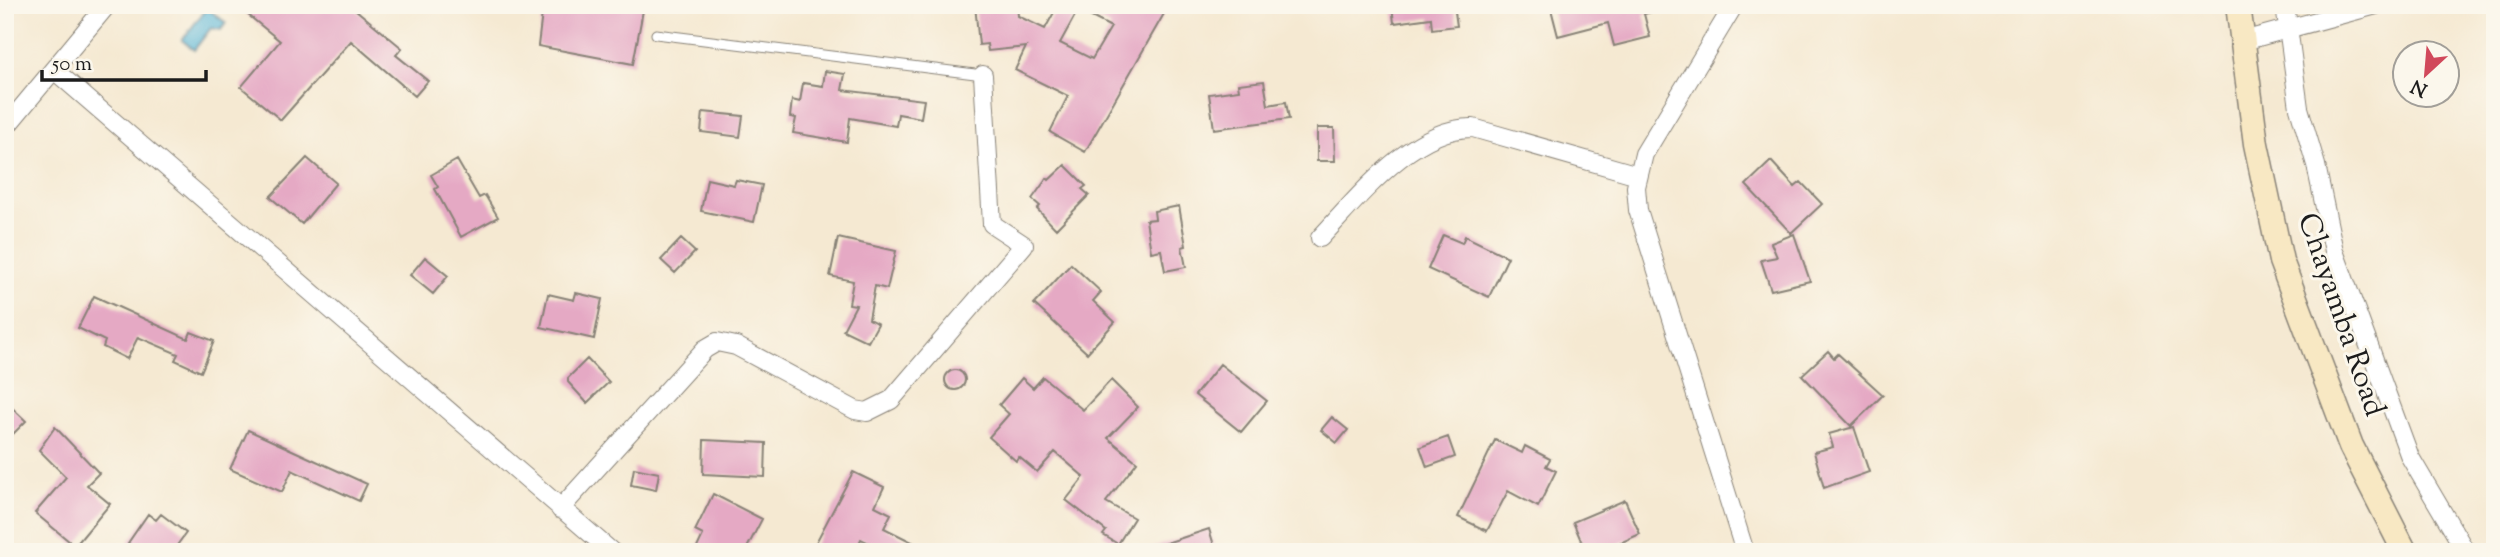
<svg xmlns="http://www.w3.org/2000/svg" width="2500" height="557" font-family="'Sorts Mill Goudy',serif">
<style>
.water{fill:#57b4d5;stroke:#3a6878;stroke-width:2}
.building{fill:#e5a9c4;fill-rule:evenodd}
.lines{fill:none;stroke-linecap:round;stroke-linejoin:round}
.lane-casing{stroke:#888277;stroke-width:11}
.street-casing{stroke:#888277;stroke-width:20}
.secondary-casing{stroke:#888277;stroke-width:27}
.lane{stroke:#fff;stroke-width:9}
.street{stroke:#fff;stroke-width:18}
.secondary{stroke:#f8e8c3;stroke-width:24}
.labels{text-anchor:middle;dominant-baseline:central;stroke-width:6;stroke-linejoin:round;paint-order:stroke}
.street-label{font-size:30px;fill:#1c1c1c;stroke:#fbf7ec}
</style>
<rect width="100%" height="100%" fill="#fbf7ec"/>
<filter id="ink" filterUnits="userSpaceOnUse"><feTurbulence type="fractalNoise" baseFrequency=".0143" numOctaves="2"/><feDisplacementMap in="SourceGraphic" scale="14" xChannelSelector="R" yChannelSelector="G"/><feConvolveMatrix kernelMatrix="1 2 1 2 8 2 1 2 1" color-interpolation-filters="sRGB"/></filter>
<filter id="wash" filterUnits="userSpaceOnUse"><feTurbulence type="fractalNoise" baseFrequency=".00686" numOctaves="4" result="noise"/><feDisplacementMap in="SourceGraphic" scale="28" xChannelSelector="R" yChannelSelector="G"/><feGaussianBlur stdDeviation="1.57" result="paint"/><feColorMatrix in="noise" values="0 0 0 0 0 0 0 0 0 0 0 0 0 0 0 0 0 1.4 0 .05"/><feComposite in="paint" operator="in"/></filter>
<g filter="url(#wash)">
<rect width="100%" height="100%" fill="#f5e9d2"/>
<path class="water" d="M207,8L226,23L221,30L211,28L194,50L182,40Z"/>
<g id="blocks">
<path class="building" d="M236,5H350L402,48L396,55L428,81L415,96L351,41L281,120L241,87L280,41Z
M543,5H644L633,64L538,46Z
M975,5H1017L1018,16L1045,29L1058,5H1169L1085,152L1050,132L1068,96L1015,70L1026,47L988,51L987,44L979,45ZM1078,10L1111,27L1092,59L1060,43Z
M1392,5H1454L1457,26L1432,29L1431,18L1394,23Z
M1550,5H1654L1655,11L1644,14L1650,37L1614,46L1608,23L1558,36Z
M825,71L845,74L842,90L924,100L921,118L898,114L896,126L850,118L847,142L793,133L796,118L790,117L792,100L800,102L803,83L823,86Z
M1264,81L1268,105L1286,102L1289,119L1214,129L1209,94L1239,90L1238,84Z
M703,112L743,116L740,137L701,132Z
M1317,128H1334L1335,161H1317Z
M307,158L336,183L302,224L270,197Z
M457,160L479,198L485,195L498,217L461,237L435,189L438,187L431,175Z
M1771,161L1795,187L1801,182L1822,204L1791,233L1746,185Z
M1065,165L1086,186L1082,189L1089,195L1056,229L1037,209L1040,206L1032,199L1047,178L1049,180Z
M707,179L734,185L736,180L762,185L754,222L701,211Z
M1179,206L1186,246L1182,247L1186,267L1165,271L1161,250L1151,252L1146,220L1155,219L1154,211Z
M1794,234L1810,281L1771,290L1761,260L1777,257L1771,243Z
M1443,235L1462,243L1465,236L1508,257L1489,297L1428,269Z
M838,238L896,251L887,289L875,286L869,319L878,324L868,342L843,330L856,305L849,304L853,281L830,276Z
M681,239L695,252L675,273L661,260Z
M425,257L448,276L433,294L410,275Z
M1071,264L1101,292L1093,301L1115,322L1087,353L1034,304Z
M576,293L602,299L594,339L541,327L548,294L574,300Z
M94,296L188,339L191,332L214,341L201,372L175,360L178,354L138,337L127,359L103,347L105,341L78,328Z
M1828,351L1834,358L1838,354L1883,395L1851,426L1802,375Z
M587,359L609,382L587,403L568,382V378Z
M1220,364L1267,401L1241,432L1195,395Z
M945 380a10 10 0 1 1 20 0a10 10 0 1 1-20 0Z
M1043,377L1083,410L1111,380L1138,407L1108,438L1137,462L1106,502L1134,518L1118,544L1103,535L1106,531L1066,500L1084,477L1055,452L1037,472L1019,457L1016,461L989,437L1009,414L999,405L1022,378L1033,388Z
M5,401L26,421L5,442Z
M1332,417L1348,430L1337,443L1321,430Z
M55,427L99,473L87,485L110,504L75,546L35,513L66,477L39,450Z
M1854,427L1869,472L1824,488L1814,452L1833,447L1829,434Z
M248,430L367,484L359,501L292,470L282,492L230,469Z
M1448,437L1455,457L1427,467L1420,447Z
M704,440L766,443L765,477L703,474Z
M1495,440L1522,453L1525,446L1550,459L1546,466L1556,471L1538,507L1508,491L1487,531L1458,517Z
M634,468L659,473L656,490L631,485Z
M853,472L884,487L875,506L891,514L884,528L932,552H888L861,539L855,552H811Z
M713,494L762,519L745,552H695L703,535L695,531Z
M1625,500L1640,534L1600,552H1586L1573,522Z
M148,514L156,520L161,514L186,533L172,552H141L128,543Z
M1209,529L1216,552H1152L1151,548Z"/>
</g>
</g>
<g filter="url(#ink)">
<use href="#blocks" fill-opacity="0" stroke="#888277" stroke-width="2"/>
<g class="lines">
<defs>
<path id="lane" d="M656,34L983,75"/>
<path id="street" d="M1734,5L1644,154L1636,187L1638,210L1745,552
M2285,5L2299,108L2316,165L2334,251L2410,457L2466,552
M2243,41L2376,5
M54,70L612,552
M5,128L107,5
M1320,238C1358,198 1413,127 1473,128L1638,175
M560,509L705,349L717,342L736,346L855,410L867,412L891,400L1024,245L992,224L983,75
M5,549L8,552"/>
<path id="secondary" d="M2238,5L2256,144L2281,261L2351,446L2405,552"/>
</defs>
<use href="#lane" class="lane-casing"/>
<use href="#street" class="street-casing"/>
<use href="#secondary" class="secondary-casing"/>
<use href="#lane" class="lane"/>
<use href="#street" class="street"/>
<use href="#secondary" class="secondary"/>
</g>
</g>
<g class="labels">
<g class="street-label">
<text transform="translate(2340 315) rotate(71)">Chayamba Road</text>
</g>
</g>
<rect width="2500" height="557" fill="none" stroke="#fbf7ec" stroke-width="28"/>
<g transform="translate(2426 74) rotate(206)"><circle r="33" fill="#fbf7ec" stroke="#a29f99" stroke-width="2"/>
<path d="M0-5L12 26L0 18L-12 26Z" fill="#d1495b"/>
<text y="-10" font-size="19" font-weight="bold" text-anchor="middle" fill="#1c1c1c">N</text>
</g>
<path d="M42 70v10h164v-10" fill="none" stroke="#1c1c1c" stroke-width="3.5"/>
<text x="52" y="70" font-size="21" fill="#1c1c1c" stroke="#fbf7ec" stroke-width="5" paint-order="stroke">50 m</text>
</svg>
